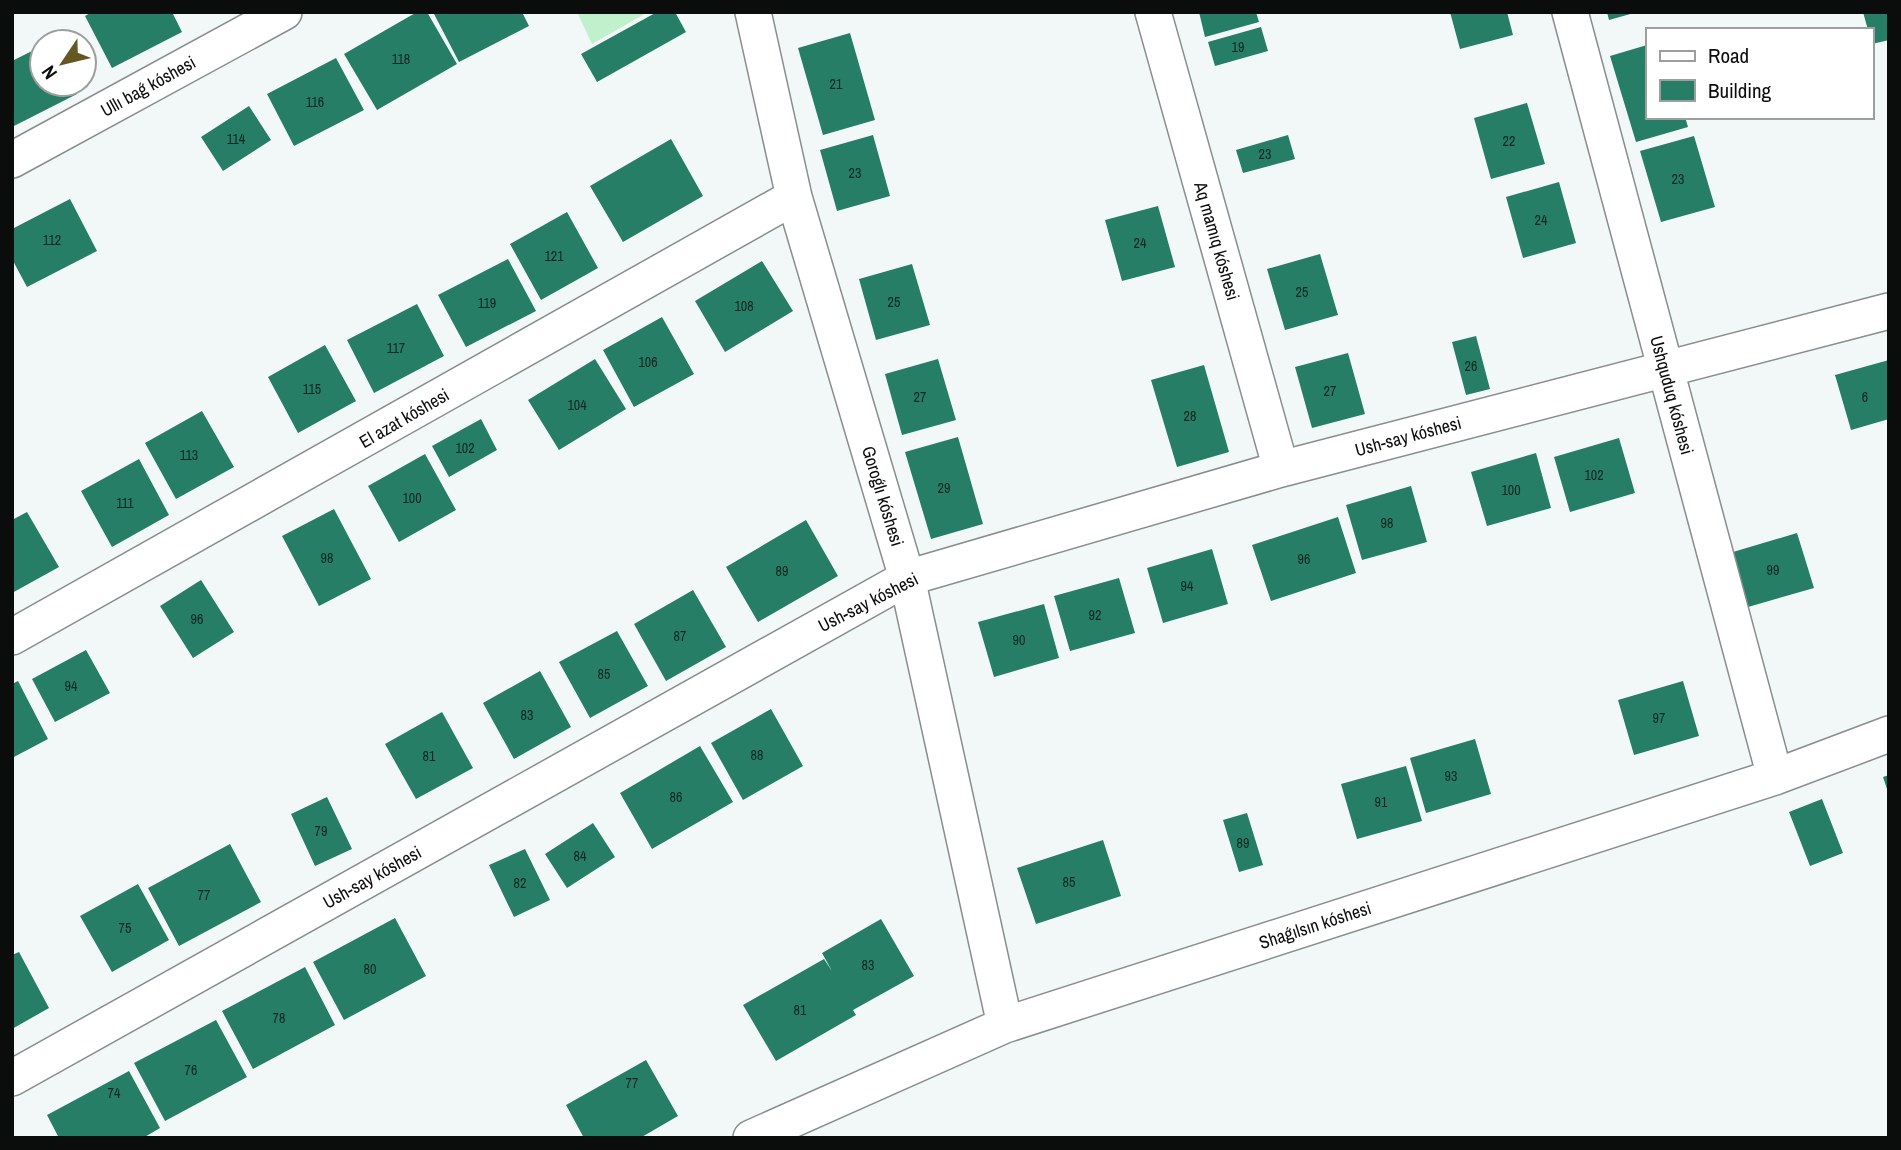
<svg xmlns="http://www.w3.org/2000/svg" width="1901" height="1150" font-family="'Archivo Narrow',sans-serif">
<style>
.green{fill:#c1f0cc}
.building{fill:#257e65}
.lines{fill:none;stroke-linecap:round;stroke-linejoin:round}
.street-casing{stroke:#898d8d;stroke-width:38}
.street{stroke:#fff;stroke-width:35}
.labels{text-anchor:middle;dominant-baseline:central;stroke-width:5;stroke-linejoin:round;paint-order:stroke}
.number-label{font-size:14px;fill:#122822}
.street-label{font-size:18px;fill:#0b0c0c;stroke:#fff}
</style>
<rect width="100%" height="100%" fill="#f2f7f7"/>
<path class="green" d="M577,12H648L592,44Z"/>
<path class="building" d="M92,12H172L182,32L112,68L85,16Z
M417,12H427L457,64L377,110L344,54Z
M433,12H522L529,26L459,62Z
M657,12H675L686,32L597,82L581,54Z
M1199,12H1256L1259,22L1205,37Z
M1450,12H1507L1513,35L1460,49Z
M1607,12H1634V13L1609,20Z
M1863,12H1889V40L1872,44L1871,30H1868Z
M1261,27L1268,51L1215,66L1208,42Z
M850,33L875,120L823,135L798,48Z
M1647,45V117H1685L1688,127L1636,142L1610,56Z
M42,46V84H72L77,94L12,127V61Z
M336,58L364,110L294,146L267,94Z
M1527,103L1545,164L1491,179L1474,118Z
M249,106L271,140L223,171L201,137Z
M873,135L890,196L837,211L820,150Z
M1288,135L1295,159L1243,173L1236,150Z
M1694,136L1715,207L1661,222L1640,151Z
M671,139L703,196L623,242L590,186Z
M1559,182L1576,243L1523,258L1506,197Z
M70,199L97,251L27,287L12,259V229Z
M1158,206L1175,267L1122,281L1105,220Z
M567,212L598,268L541,300L510,244Z
M1320,254L1338,315L1285,330L1267,269Z
M508,259L536,311L466,347L438,295Z
M762,261L793,311L725,352L695,301Z
M912,264L930,325L876,340L859,279Z
M417,304L444,356L374,393L347,340Z
M662,317L694,374L634,407L603,350Z
M1476,336L1490,389L1466,395L1452,342Z
M325,345L356,401L298,433L268,377Z
M1348,353L1365,414L1312,428L1295,367Z
M595,359L626,409L559,450L528,400Z
M938,359L956,420L902,435L885,374Z
M1889,360V419L1851,430L1835,375Z
M1204,365L1229,452L1177,467L1151,380Z
M202,411L234,467L176,499L145,443Z
M481,419L497,450L449,477L432,446Z
M958,437L983,524L931,539L905,452Z
M1619,438L1635,493L1570,512L1554,457Z
M1536,453L1551,508L1487,526L1471,472Z
M425,454L456,510L399,542L368,486Z
M139,459L169,515L112,547L81,491Z
M1411,486L1427,542L1362,560L1346,505Z
M334,509L371,579L319,606L282,536Z
M27,512L59,567L12,593V520Z
M1338,517L1356,573L1271,601L1252,545Z
M806,520L838,576L758,622L726,567Z
M1797,533L1814,588L1748,607L1733,552Z
M1212,549L1228,604L1163,623L1147,568Z
M1119,578L1135,633L1070,651L1054,596Z
M201,580L234,632L193,658L160,606Z
M693,590L726,647L666,681L634,624Z
M1044,604L1059,658L994,677L978,622Z
M617,631L648,686L590,718L559,662Z
M86,650L110,693L55,722L32,679Z
M540,671L571,727L514,759L483,703Z
M18,681L48,739L12,758V684Z
M1683,681L1699,736L1634,755L1618,700Z
M771,709L803,766L743,800L711,743Z
M442,712L473,768L416,799L385,744Z
M1475,739L1491,794L1426,813L1410,758Z
M700,746L733,802L652,849L620,793Z
M1406,766L1422,821L1357,839L1341,784Z
M1889,775V792H1888L1883,777Z
M327,797L352,849L315,866L291,814Z
M1822,799L1843,853L1810,866L1789,812Z
M1247,813L1263,865L1239,872L1223,820Z
M593,823L615,857L567,888L545,854Z
M1103,840L1121,896L1036,924L1017,868Z
M230,844L261,902L179,946L148,888Z
M525,849L550,900L514,917L489,865Z
M138,884L169,940L112,972L80,916Z
M395,918L426,976L344,1020L313,962Z
M881,919L914,976L853,1010L856,1015L776,1061L743,1005L824,959L832,971L822,953Z
M19,952L49,1008L12,1029V955Z
M305,967L335,1025L253,1069L222,1011Z
M216,1020L247,1077L165,1121L134,1063Z
M646,1060L678,1116L640,1138H584L566,1105Z
M129,1071L160,1128L143,1138H59L47,1115Z"/>
<g class="lines">
<defs>
<path id="street" d="M753,12L794,197L907,578L1005,1025
M1153,12L1281,469
M1570,12L1775,777
M12,160L284,12
M12,637L794,197
M12,1078L907,578L1281,469L1889,311
M751,1138L1005,1025L1775,777L1889,734"/>
</defs>
<use href="#street" class="street-casing"/>
<use href="#street" class="street"/>
</g>
<g class="labels">
<g class="number-label">
<text x="1238" y="47">19</text>
<text x="401" y="59">118</text>
<text x="836" y="84">21</text>
<text x="315" y="102">116</text>
<text x="236" y="139">114</text>
<text x="1509" y="141">22</text>
<text x="1265" y="154">23</text>
<text x="855" y="173">23</text>
<text x="1678" y="179">23</text>
<text x="1541" y="220">24</text>
<text x="52" y="240">112</text>
<text x="1140" y="243">24</text>
<text x="554" y="256">121</text>
<text x="1302" y="292">25</text>
<text x="894" y="302">25</text>
<text x="487" y="303">119</text>
<text x="744" y="306">108</text>
<text x="396" y="348">117</text>
<text x="648" y="362">106</text>
<text x="1471" y="366">26</text>
<text x="312" y="389">115</text>
<text x="1330" y="391">27</text>
<text x="920" y="397">27</text>
<text x="1865" y="397">6</text>
<text x="577" y="405">104</text>
<text x="1190" y="416">28</text>
<text x="465" y="448">102</text>
<text x="189" y="455">113</text>
<text x="1594" y="475">102</text>
<text x="944" y="488">29</text>
<text x="1511" y="490">100</text>
<text x="412" y="498">100</text>
<text x="125" y="503">111</text>
<text x="1387" y="523">98</text>
<text x="327" y="558">98</text>
<text x="1304" y="559">96</text>
<text x="1773" y="570">99</text>
<text x="782" y="571">89</text>
<text x="1187" y="586">94</text>
<text x="1095" y="615">92</text>
<text x="197" y="619">96</text>
<text x="680" y="636">87</text>
<text x="1019" y="640">90</text>
<text x="604" y="674">85</text>
<text x="71" y="686">94</text>
<text x="527" y="715">83</text>
<text x="1659" y="718">97</text>
<text x="757" y="755">88</text>
<text x="429" y="756">81</text>
<text x="1451" y="776">93</text>
<text x="676" y="797">86</text>
<text x="1381" y="802">91</text>
<text x="321" y="831">79</text>
<text x="1243" y="843">89</text>
<text x="580" y="856">84</text>
<text x="1069" y="882">85</text>
<text x="520" y="883">82</text>
<text x="204" y="895">77</text>
<text x="125" y="928">75</text>
<text x="868" y="965">83</text>
<text x="370" y="969">80</text>
<text x="800" y="1010">81</text>
<text x="279" y="1018">78</text>
<text x="191" y="1070">76</text>
<text x="632" y="1083">77</text>
<text x="114" y="1093">74</text>
</g>
<g class="street-label">
<text transform="translate(148 86) rotate(-29)">Ullı baǵ kóshesi</text>
<text transform="translate(1217 241) rotate(74)">Aq mamıq kóshesi</text>
<text transform="translate(1672 395) rotate(75)">Ushquduq kóshesi</text>
<text transform="translate(404 418) rotate(-30)">El azat kóshesi</text>
<text transform="translate(1408 436) rotate(-15)">Ush-say kóshesi</text>
<text transform="translate(883 496) rotate(73)">Goroǵlı kóshesi</text>
<text transform="translate(868 602) rotate(-27)">Ush-say kóshesi</text>
<text transform="translate(372 877) rotate(-29)">Ush-say kóshesi</text>
<text transform="translate(1315 925) rotate(-18)">Shaǵılsın kóshesi</text>
</g>
</g>
<rect width="1901" height="1150" fill="none" stroke="#0b0c0c" stroke-width="28"/>
<rect x="1646" y="28" width="228" height="91" fill="#ffffff" stroke="#9d9e9e" stroke-width="2"/>
<rect x="1660" y="51" width="35" height="10" fill="#ffffff" stroke="#9d9e9e" stroke-width="2"/>
<text x="1708" y="63" font-size="21" fill="#0b0c0c">Road</text>
<rect x="1660" y="80" width="35" height="21" fill="#257e65" stroke="#9d9e9e" stroke-width="2"/>
<text x="1708" y="98" font-size="21" fill="#0b0c0c">Building</text>
<g transform="translate(63 63) rotate(235)"><circle r="33" fill="#ffffff" stroke="#9d9e9e" stroke-width="2"/>
<path d="M0-5L12 26L0 18L-12 26Z" fill="#645724"/>
<text y="-10" font-size="19" font-weight="bold" text-anchor="middle" fill="#0b0c0c">N</text>
</g>
</svg>
